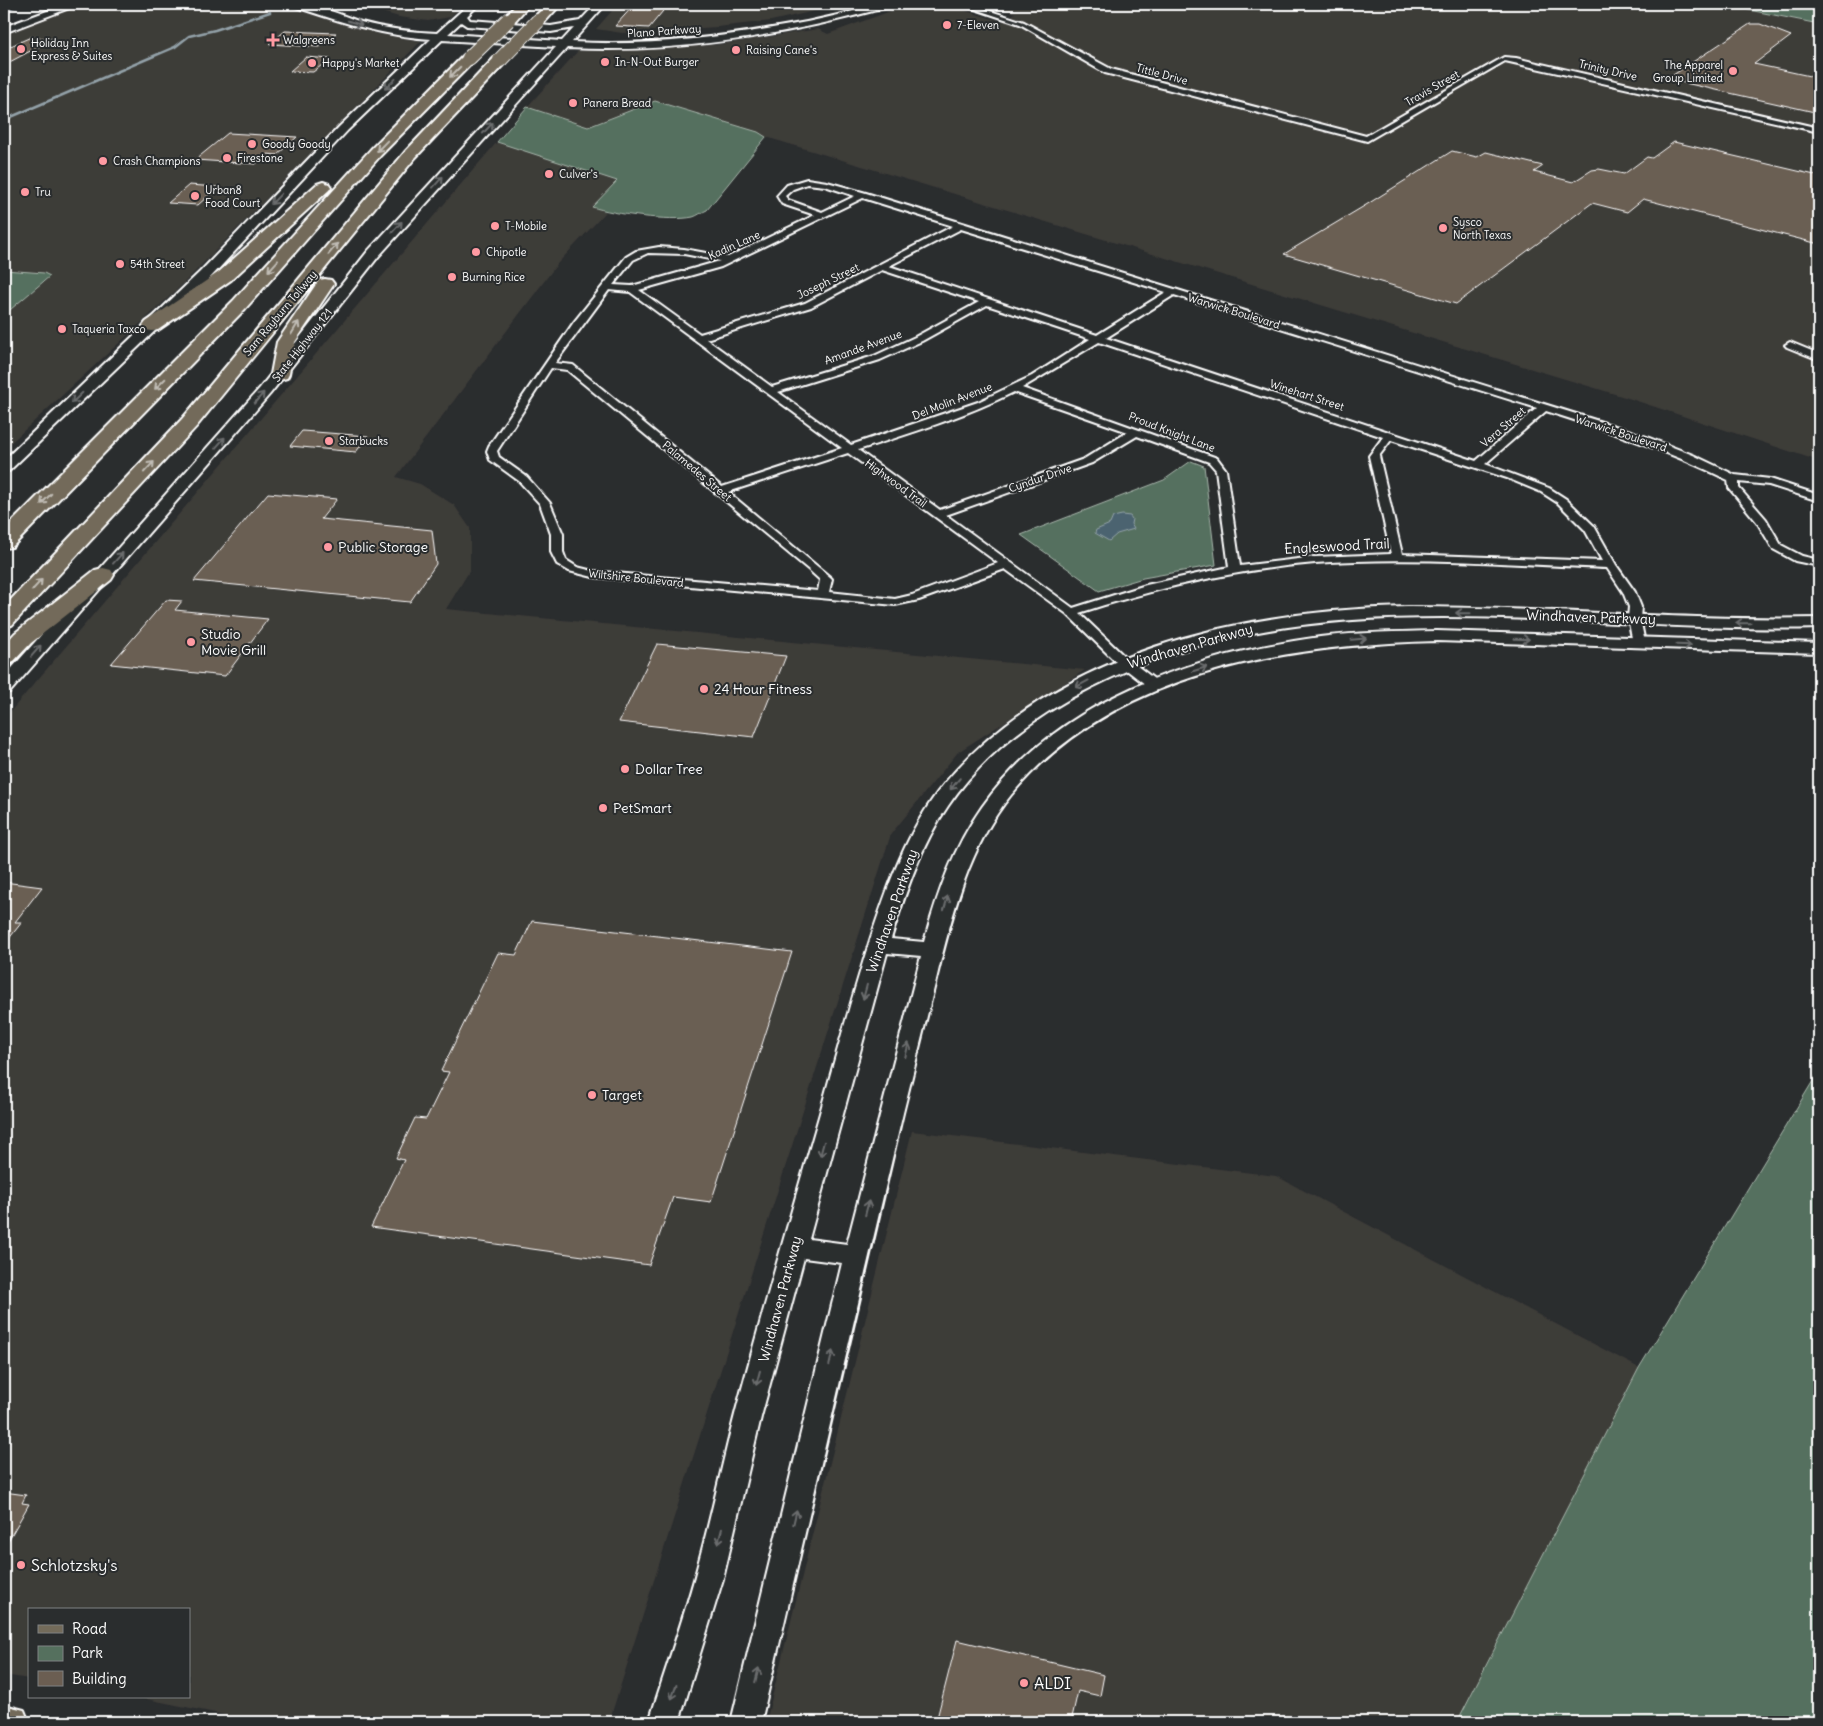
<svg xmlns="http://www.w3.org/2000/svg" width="1823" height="1726" font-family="Delius,sans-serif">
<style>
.built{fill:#3e3c39}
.green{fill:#55705e;stroke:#aab8ae}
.water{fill:#4b6470;stroke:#93a2a9}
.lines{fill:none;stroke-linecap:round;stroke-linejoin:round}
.stream{stroke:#93a2a9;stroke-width:2.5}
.building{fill:#6b5e52;stroke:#fff}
.street-casing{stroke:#fff;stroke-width:4}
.secondary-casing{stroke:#fff;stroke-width:4}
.primary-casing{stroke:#fff;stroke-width:4}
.highway-casing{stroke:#fff;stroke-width:4}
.street{fill:#2a2d2e;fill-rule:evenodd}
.secondary{fill:#2a2d2e;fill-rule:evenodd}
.primary{fill:#736b5a;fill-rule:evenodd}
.highway{fill:#736b5a;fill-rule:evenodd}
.highway-bridge-casing{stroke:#fff;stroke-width:16;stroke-linecap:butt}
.highway-bridge{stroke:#736b5a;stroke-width:14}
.oneway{stroke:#6a6c6d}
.oneway2{stroke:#c0bcb5}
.poi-dot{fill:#ff9aa2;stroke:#2a2d2e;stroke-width:2}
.labels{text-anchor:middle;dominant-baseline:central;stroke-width:4;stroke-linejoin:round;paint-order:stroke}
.far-poi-label{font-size:11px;fill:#fff;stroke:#2a2d2e;text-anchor:start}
.far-street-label{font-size:11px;fill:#fff;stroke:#2a2d2e}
.street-label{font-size:14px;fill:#fff;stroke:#2a2d2e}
.poi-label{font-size:14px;fill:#fff;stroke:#2a2d2e;text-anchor:start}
.near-poi-label{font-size:16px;fill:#fff;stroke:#2a2d2e;text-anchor:start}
</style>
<rect width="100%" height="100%" fill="#2a2d2e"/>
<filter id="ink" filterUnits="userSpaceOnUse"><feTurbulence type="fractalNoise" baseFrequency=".02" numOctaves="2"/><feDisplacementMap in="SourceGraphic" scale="10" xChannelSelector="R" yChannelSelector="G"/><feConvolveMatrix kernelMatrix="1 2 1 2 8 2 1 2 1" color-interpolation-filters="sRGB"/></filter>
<g filter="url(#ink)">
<path class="built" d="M85,4H276L380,34L421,41L181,286L4,449V34Z
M354,4H464L450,17L428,21L399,17Z
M618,4H845L771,21L717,27L622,33L596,29Z
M910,4H943L1003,22L1015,13L986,4H1719L1819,24V461L1628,398L766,137L758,132L655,101L588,127L527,107L578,51L666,48L723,44L818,29L828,34Z
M497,142L617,181L593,207L606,212L558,263L396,477L420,484L454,505L470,528V570L446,609L1085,670L958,752L891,834L609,1722H259L137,1697H189V1610H29V1679L4,1675V719Z
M912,1131L1276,1176L1639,1368L1457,1722H766Z"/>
<path class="green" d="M1719,4H1819V24Z
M655,101L758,132L766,137L707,210C702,212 697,216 693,217C670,222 614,214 592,207L617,181L497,142L527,107L588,127Z
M4,270L44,273L50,276L4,315Z
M1191,461L1204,466L1216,565L1143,578L1099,591L1021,535L1164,480Z
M1819,1071V1722H1457L1639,1368Z"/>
<path class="water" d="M1122,515L1130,516L1132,519L1131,524L1134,529L1117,534L1109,541L1095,533L1096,530L1110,524L1113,517Z"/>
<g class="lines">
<path class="stream" d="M4,10L21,4
M4,120L175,47L189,36L215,30L270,12"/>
</g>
<path class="building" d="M634,5L667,6L649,28L615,26Z
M1750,24H1760L1791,36L1754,64L1819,78V113L1667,79Z
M285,31L310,32L336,33L320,47L269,44Z
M31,37L53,39L4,65V49Z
M306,57L330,59L313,72L290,71Z
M228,133L297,137L277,155L267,154L256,164L195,160Z
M1674,142L1819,176V244L1643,199L1627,212L1592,203L1456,304L1284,254L1366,205L1452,151L1477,157L1486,152L1543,166L1534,172L1573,182L1592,170L1599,169L1624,174L1647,157L1652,158Z
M189,185L218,187L198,205L168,203Z
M302,431L368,436L356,452L290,446Z
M268,493L337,499L321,519L432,530L436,564L410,602L194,581Z
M166,600L182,601L175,610L268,619L225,676L111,664Z
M657,644L786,656L754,737L619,722Z
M4,882L42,887L15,922H22L4,945Z
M532,921L792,952L711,1202L673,1197L649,1265L371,1227L404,1160L396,1158L415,1118L426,1119L449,1072L441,1071L498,953L516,955Z
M4,1492L26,1495L22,1503L29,1504L4,1548Z
M957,1640L1104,1675L1100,1696L1078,1691L1071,1722H936Z"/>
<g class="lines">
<defs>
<path id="street" d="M960,4H969L1024,22L1111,69L1366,136L1504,57L1516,58L1819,128V132L1505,61L1367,141L1105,73L1020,24Z
M807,179L827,182L866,193L1634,432L1693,455L1735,475L1770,479L1819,495V501L1769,485L1739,482V488L1766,519L1781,545L1802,556L1819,560V566L1795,561L1773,549L1757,522L1729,488L1728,480C1669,451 1609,431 1546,411L1485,464L1549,488L1566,499L1594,526L1616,565L1635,592L1641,607L1640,618L1645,643L1643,646L1639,647L1633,643L1628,618L1629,607L1623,592L1607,568C1510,564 1412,556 1315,563C1234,570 1156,588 1079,613L1123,655L1158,682L1160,685L1154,689L1150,688L1115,661L1067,614L1005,569L919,600L895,605L593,577L569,571L557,564L551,552V534L540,504L519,481L490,460L487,451L489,446L574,322L626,257L636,251L659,247L684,249L728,257L815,215L782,204L777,196L787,185ZM807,184L825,186L855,196L822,212L788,200L785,196L793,189ZM863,198L953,226L805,303L700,334L639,290L721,267ZM961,229L1166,292L1097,335L889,266ZM648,253L684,254L720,261L632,286L613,285L633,260ZM882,270L979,302L915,337L874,356L772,387L706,339L811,307ZM609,290L630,292L842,448L722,487L573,365L555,363ZM1174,295L1537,408L1476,461L1106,338ZM987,305L1090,339L1032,376L978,402L851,445L778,392L880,360L922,341ZM1099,342L1383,437L1369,456L1391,554L1315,557L1240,566L1226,470L1217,458L1022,388ZM551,368L567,370L809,570L820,580L818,591L593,571L577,567L566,560L563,552V534L550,503L527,477L499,457L497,451ZM1014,392L1128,432L1084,459L940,510L858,450C911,433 964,417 1014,392ZM1137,436L1209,462L1216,470L1229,567L1146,585L1073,608L946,515L1092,463ZM1391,440L1507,478L1541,492L1558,503L1585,530L1602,561L1402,554L1379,456ZM848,453L998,563L912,595L895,599L829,592L832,579L830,577L728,492Z
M1790,342L1819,354V360L1787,347L1785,345Z"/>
<path id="secondary" d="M66,4H80L4,33V27Z
M291,4C315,2 339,15 361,22C386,29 412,32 437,33L469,4H479L467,16L470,20L551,26L580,21L596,4H606L572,42C641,46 710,39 778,27C798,24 818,20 838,15C857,10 875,3 894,4L892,6C786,35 677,54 567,48L378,257L270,394L10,692L4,693V677L260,388L368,251L556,47L442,40L348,130L210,278L9,471L4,473V460L200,272L340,126L431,39C383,36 338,21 293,6ZM461,22L467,26L551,32L574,28L562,41L448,34Z
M1408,607C1545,607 1682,621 1819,618V628C1577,635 1318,572 1092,687C1036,715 983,754 948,806C921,845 905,894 891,939L924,942C937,895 953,848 982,807C1058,699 1195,654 1320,637C1359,632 1398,632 1437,631L1819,643V653L1437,641C1285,645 1114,671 1011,795C968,848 952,915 936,980C925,1024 914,1068 903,1113C854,1315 809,1519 761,1722H731L842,1263L804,1258L761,1417L723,1579L679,1722H649C666,1667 686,1613 700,1557C714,1506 724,1454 738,1403C764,1306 792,1210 820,1113C836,1055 852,996 870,940C888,886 907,829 944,784C1055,651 1242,610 1408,607ZM887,953L921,956L847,1244L809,1239Z"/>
<path id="primary" d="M4,1705L24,1710L29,1722H4Z"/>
<path id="highway" d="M517,4H530L513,23H503L501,20Z
M548,4H561L543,24H533L531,21L533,18Z
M469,54L476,58L474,61L381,155L245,309L12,547L4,548V530L233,301L371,149L464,55Z
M500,56L507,60L505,63L415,158L196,427L12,625L4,627V607L182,419L405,152L495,57Z
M323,182L329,184L331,187L329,190L231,280L158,330L152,331L146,330L143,326L146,322L219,272L317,184Z
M325,279L331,280L334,284L295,342L289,374L287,378L280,380L273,378L271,374L277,342L319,280Z
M103,568L111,570L114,575L111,580L31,643L12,663L4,665V645L15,633L95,570Z"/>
</defs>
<use href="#street" class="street-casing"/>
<use href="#secondary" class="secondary-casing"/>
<use href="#primary" class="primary-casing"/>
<use href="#highway" class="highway-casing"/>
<use href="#street" class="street"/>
<use href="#secondary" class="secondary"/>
<use href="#primary" class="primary"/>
<use href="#highway" class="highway"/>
<defs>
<path id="highway-bridge" d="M469,58L508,20
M500,60L538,21"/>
</defs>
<use href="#highway-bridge" class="highway-bridge-casing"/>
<use href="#highway-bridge" class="highway-bridge"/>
</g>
<defs><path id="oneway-shaft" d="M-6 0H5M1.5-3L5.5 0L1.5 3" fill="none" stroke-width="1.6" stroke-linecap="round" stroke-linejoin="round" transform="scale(1.25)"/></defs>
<g class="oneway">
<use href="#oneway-shaft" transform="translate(355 23) rotate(17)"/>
<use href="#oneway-shaft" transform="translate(390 84) rotate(137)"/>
<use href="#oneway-shaft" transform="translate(488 128) rotate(-47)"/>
<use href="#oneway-shaft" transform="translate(438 182) rotate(-48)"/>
<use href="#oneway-shaft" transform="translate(276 199) rotate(134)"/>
<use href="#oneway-shaft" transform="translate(397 227) rotate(-48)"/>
<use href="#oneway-shaft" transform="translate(77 398) rotate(136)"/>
<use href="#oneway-shaft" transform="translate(259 398) rotate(-49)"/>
<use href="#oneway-shaft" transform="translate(220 443) rotate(-49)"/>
<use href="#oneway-shaft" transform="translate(118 558) rotate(-48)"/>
<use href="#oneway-shaft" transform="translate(1463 613) rotate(-179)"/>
<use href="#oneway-shaft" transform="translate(1743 623) rotate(-179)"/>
<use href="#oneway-shaft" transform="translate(1359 639) rotate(-5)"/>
<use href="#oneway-shaft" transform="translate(1522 639) rotate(2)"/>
<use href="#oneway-shaft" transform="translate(1684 645) rotate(2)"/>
<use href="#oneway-shaft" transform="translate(36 651) rotate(-49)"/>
<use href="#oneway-shaft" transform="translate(1200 669) rotate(-17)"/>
<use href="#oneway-shaft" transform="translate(1082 684) rotate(152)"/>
<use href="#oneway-shaft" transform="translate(955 784) rotate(130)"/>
<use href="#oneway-shaft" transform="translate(946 903) rotate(-74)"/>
<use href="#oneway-shaft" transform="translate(865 992) rotate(105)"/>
<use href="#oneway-shaft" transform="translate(907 1050) rotate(-76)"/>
<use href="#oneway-shaft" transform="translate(822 1149) rotate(105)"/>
<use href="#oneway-shaft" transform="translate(867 1208) rotate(-76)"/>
<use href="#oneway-shaft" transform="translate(831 1358) rotate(-77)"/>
<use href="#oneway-shaft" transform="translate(758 1378) rotate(105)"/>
<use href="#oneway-shaft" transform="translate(795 1517) rotate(-77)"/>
<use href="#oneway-shaft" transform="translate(720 1536) rotate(105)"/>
<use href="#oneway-shaft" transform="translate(757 1675) rotate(-76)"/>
<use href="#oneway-shaft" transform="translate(674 1692) rotate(109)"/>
</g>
<g class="oneway2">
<use href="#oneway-shaft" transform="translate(455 72) rotate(135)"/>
<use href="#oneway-shaft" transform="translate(382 146) rotate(134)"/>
<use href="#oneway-shaft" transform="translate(333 249) rotate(-50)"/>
<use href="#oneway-shaft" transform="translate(273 266) rotate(132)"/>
<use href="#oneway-shaft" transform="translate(295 328) rotate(-59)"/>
<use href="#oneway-shaft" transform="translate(160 384) rotate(135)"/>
<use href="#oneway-shaft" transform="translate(149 467) rotate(-47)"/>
<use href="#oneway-shaft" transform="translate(46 499) rotate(135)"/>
<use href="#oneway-shaft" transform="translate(37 585) rotate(-47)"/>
</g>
</g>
<g class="poi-dot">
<circle cx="947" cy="25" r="5"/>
<path d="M270.5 32.5h5v5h5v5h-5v5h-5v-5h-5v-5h5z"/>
<circle cx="21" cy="49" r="5"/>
<circle cx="736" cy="50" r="5"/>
<circle cx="605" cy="62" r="5"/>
<circle cx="312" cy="63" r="5"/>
<circle cx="1733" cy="71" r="5"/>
<circle cx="573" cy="103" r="5"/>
<circle cx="252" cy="144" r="5"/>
<circle cx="227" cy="158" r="5"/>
<circle cx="103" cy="161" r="5"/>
<circle cx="549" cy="174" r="5"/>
<circle cx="25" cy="192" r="5"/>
<circle cx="195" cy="196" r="5"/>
<circle cx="495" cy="226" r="5"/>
<circle cx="1443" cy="228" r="5"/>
<circle cx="476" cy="252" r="5"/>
<circle cx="120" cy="264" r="5"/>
<circle cx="452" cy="277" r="5"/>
<circle cx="62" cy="329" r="5"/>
<circle cx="329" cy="441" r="5"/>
<circle cx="328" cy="547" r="5"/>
<circle cx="191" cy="642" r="5"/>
<circle cx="704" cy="689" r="5"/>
<circle cx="625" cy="769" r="5"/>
<circle cx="603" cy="808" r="5"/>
<circle cx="592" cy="1095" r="5"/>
<circle cx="21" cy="1565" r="5"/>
<circle cx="1024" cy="1683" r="5"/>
</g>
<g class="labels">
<g class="far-poi-label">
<text x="957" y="25">7-Eleven</text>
<text x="283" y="40">Walgreens</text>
<text x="31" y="43">Holiday Inn<tspan x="31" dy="13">Express &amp; Suites</tspan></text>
<text x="746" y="50">Raising Cane's</text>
<text x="615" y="62">In-N-Out Burger</text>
<text x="322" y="63">Happy's Market</text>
<text x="1723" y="65" text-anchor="end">The Apparel<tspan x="1723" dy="13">Group Limited</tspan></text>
<text x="583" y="103">Panera Bread</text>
<text x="262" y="144">Goody Goody</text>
<text x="237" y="158">Firestone</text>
<text x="113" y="161">Crash Champions</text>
<text x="559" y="174">Culver's</text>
<text x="205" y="190">Urban8<tspan x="205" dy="13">Food Court</tspan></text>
<text x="35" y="192">Tru</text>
<text x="1453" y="222">Sysco<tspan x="1453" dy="13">North Texas</tspan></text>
<text x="505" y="226">T-Mobile</text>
<text x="486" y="252">Chipotle</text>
<text x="130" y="264">54th Street</text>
<text x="462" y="277">Burning Rice</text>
<text x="72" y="329">Taqueria Taxco</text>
<text x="339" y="441">Starbucks</text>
</g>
<g class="far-street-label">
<text transform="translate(664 31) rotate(-4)">Plano Parkway</text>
<text transform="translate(1608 70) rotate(13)">Trinity Drive</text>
<text transform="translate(1162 74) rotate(15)">Tittle Drive</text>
<text transform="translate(1432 88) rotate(-30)">Travis Street</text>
<text transform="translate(734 245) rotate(-24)">Kadin Lane</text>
<text transform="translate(828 281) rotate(-26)">Joseph Street</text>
<text transform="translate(1234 311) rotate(17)">Warwick Boulevard</text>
<text transform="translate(280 313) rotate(-50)">Sam Rayburn Tollway</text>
<text transform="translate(302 345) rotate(-52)">State Highway 121</text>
<text transform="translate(863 347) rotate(-20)">Amande Avenue</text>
<text transform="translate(1307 395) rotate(18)">Winehart Street</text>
<text transform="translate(952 401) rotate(-21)">Del Molin Avenue</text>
<text transform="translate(1503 427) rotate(-41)">Vera Street</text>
<text transform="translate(1172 432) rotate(21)">Proud Knight Lane</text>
<text transform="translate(1621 433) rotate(18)">Warwick Boulevard</text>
<text transform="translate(697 471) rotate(40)">Palamedes Street</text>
<text transform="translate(1040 478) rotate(-19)">Cyndur Drive</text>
<text transform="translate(896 483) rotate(36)">Highwood Trail</text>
<text transform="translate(636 578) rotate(6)">Wiltshire Boulevard</text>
</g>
<g class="street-label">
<text transform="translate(1337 546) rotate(-3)">Engleswood Trail</text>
<text transform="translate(1591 617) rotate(2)">Windhaven Parkway</text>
<text transform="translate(1190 646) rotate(-16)">Windhaven Parkway</text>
<text transform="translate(892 911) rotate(-71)">Windhaven Parkway</text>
<text transform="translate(780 1299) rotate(-75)">Windhaven Parkway</text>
</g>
<g class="poi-label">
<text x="338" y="547">Public Storage</text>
<text x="201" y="634">Studio<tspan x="201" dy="16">Movie Grill</tspan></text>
<text x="714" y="689">24 Hour Fitness</text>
<text x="635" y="769">Dollar Tree</text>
<text x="613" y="808">PetSmart</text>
<text x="602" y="1095">Target</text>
</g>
<g class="near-poi-label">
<text x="31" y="1565">Schlotzsky's</text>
<text x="1034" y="1683">ALDI</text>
</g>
</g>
<rect width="1823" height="1726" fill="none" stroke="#2a2d2e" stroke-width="20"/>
<rect x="10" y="10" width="1803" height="1706" fill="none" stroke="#fff" stroke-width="2" filter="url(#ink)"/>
<rect x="28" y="1608" width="162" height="90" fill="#2a2d2e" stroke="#7f8182"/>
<rect x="38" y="1625" width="25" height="8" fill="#736b5a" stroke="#7f8182"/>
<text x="72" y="1634" font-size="15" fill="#ffffff">Road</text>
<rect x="38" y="1646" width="25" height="15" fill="#55705e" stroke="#7f8182"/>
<text x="72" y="1658" font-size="15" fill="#ffffff">Park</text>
<rect x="38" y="1671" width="25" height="15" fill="#6b5e52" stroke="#7f8182"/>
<text x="72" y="1684" font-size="15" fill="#ffffff">Building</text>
</svg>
